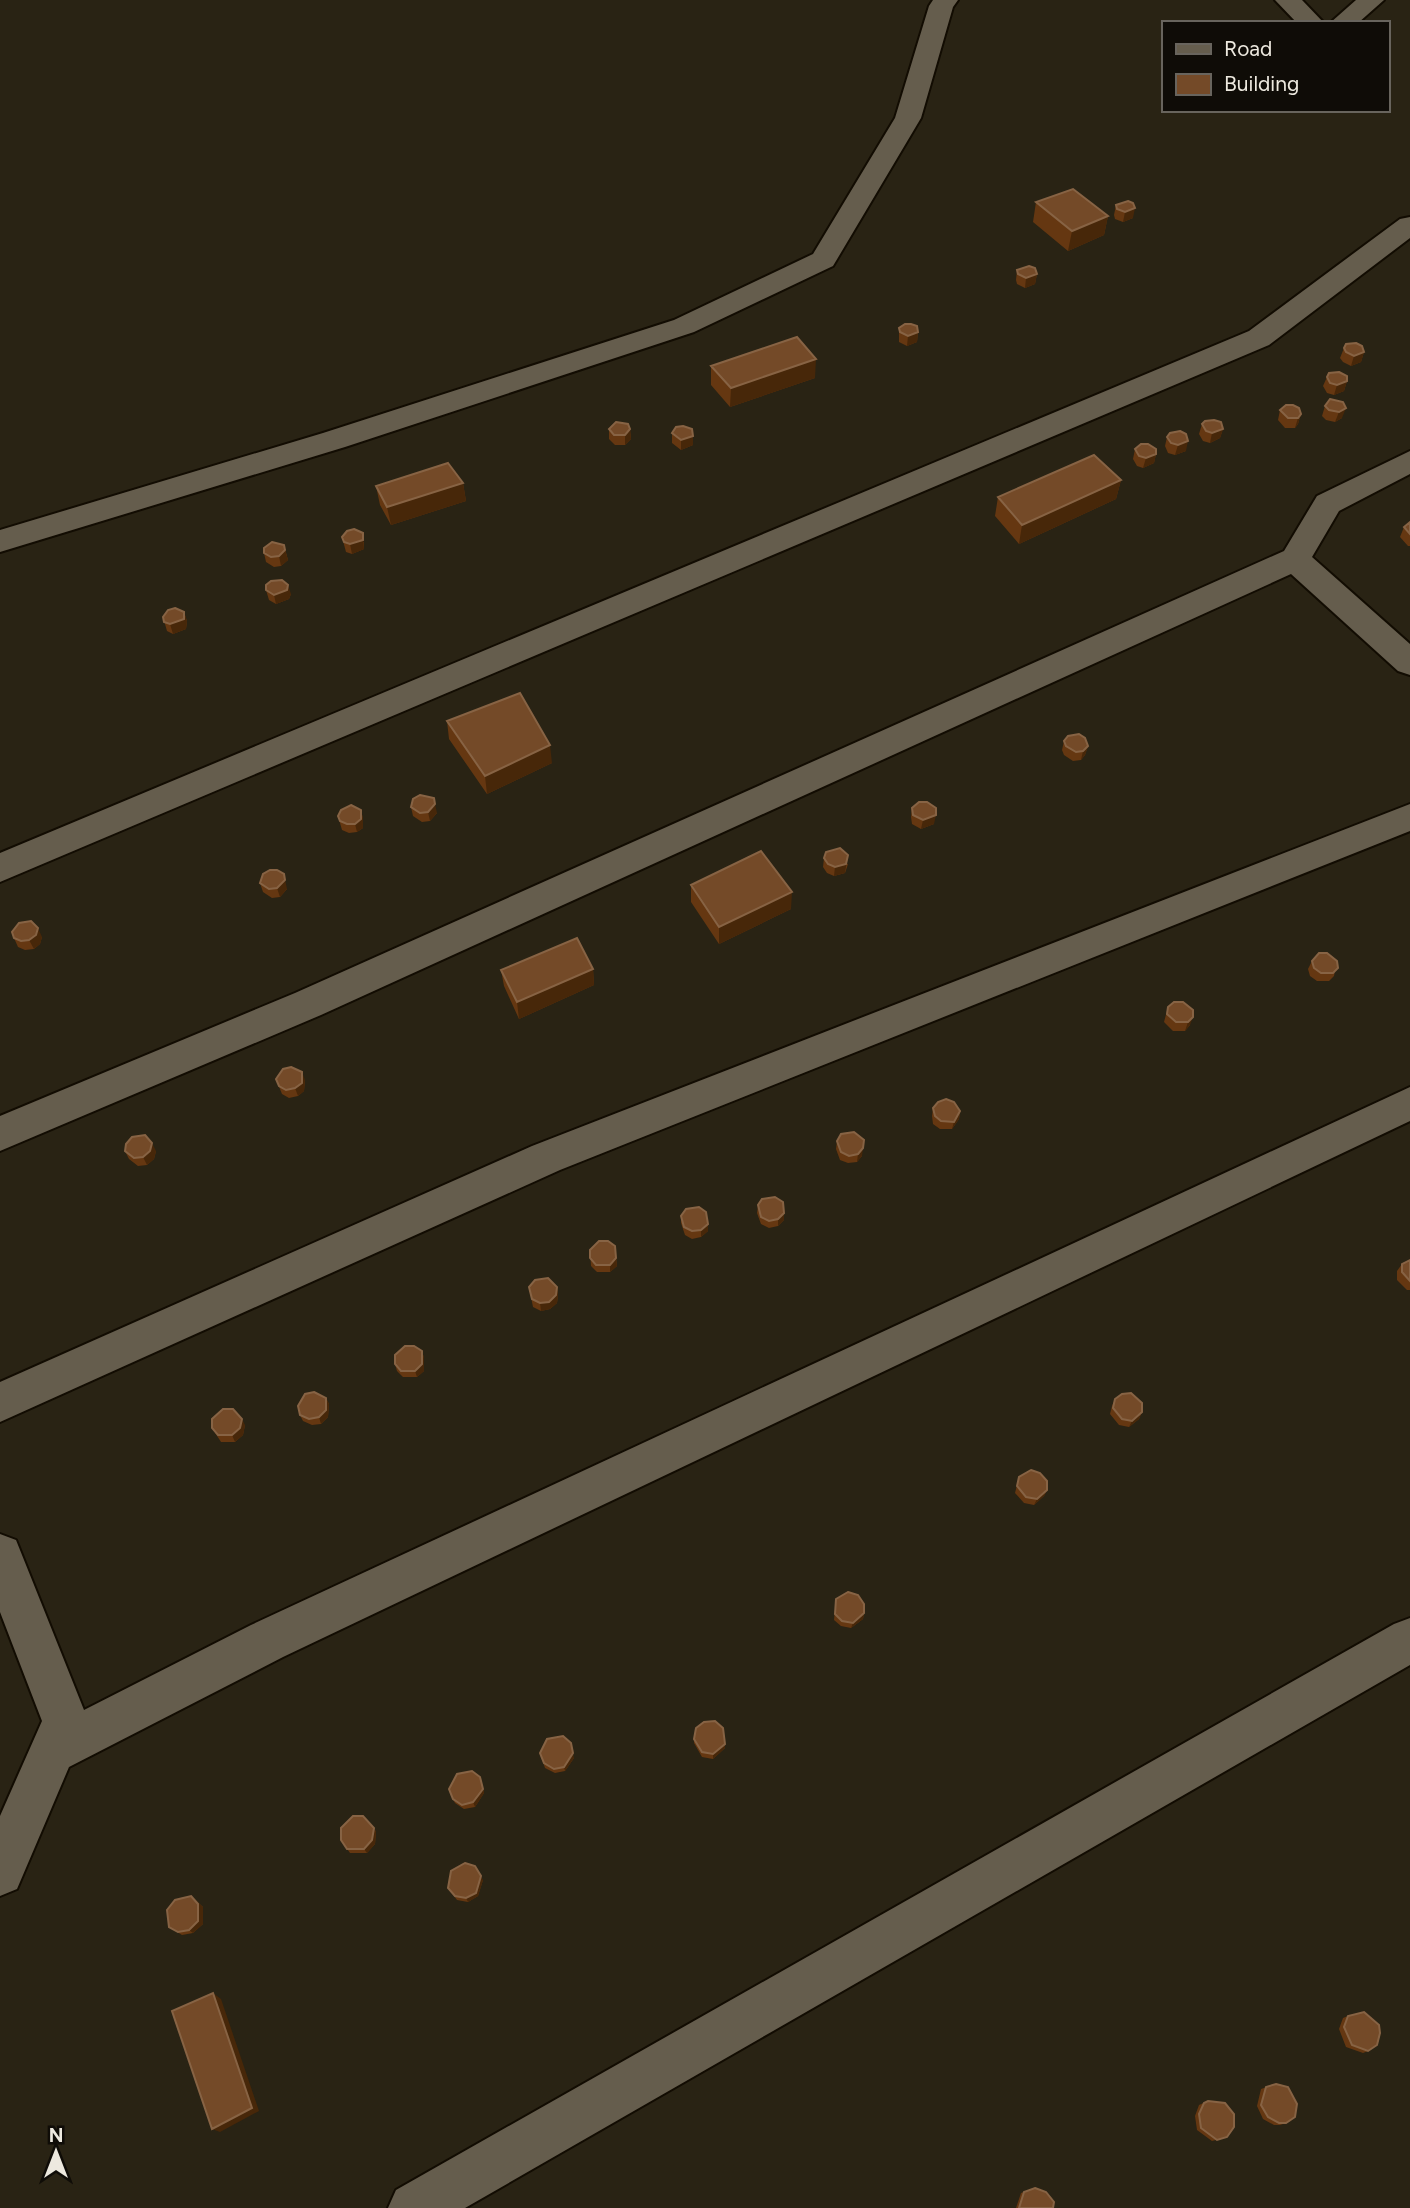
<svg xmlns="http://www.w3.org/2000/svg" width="1410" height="2208" font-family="Figtree,sans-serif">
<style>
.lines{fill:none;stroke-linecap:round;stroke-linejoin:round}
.street-casing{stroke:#120c02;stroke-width:4}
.street{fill:#655d4d;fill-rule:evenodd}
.wall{fill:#653711}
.shaded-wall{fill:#472709}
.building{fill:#744a28;stroke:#876344;stroke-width:2}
</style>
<rect width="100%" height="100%" fill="#292314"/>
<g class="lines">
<defs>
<path id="street" d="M933,0H958L953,7L921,118L833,266L694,332L345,447L0,552V530L323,433L674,320L813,254L895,118L929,6Z
M1275,0H1302L1324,23H1297Z
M1356,0H1384L1358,23H1330Z
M1410,217V238L1269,345L0,882V853L1249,331L1400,219Z
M1410,451V474L1339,511L1312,557L1410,644V675L1398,671L1291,574L321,1015L0,1151V1116L295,993L1284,551L1317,496Z
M1410,804V831L560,1170L0,1422V1382L532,1146Z
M1410,1087V1121L283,1657L69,1767L17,1889L0,1896V1816L42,1721L0,1612V1534L16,1540L84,1710L251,1625Z
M1410,1618V1665L465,2208H388L396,2190L1394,1624Z"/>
</defs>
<use href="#street" class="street-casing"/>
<use href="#street" class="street"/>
</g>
<path class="wall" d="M1036,202L1108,216L1104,235L1068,251L1033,222Z
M1116,205L1133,218L1123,222L1115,219L1114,215Z
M1017,270L1037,274L1035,284L1025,288L1017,284L1016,280Z
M899,328L918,332L917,342L907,346L899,342Z
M1344,348L1364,352L1361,362L1351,366L1343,362L1340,358Z
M711,366L815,378L730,407L711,385Z
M1327,377L1347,381L1344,391L1334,395L1327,393L1323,386Z
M1330,399L1342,418L1335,422L1326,420L1322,416L1325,406Z
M1280,410L1301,414L1298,424L1295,428H1285L1278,420Z
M1202,424L1223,429L1220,438L1210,443L1203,441L1199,434Z
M609,429H630L631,439L625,445H615L609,439Z
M672,433L693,436V445L681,450L672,443Z
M1167,437L1186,451L1175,455L1168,453L1165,446Z
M1135,449L1156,454L1154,463L1143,468L1137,466L1133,459Z
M1121,480L1116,499L1019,544L995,516L998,497Z
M463,483L466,501L391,525L380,505L376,486Z
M1410,522V546H1408L1400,537L1404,527Z
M342,537L364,542V549L352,554L346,552Z
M284,545L288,560L281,566L274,567L266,562L264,553Z
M266,590L291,594L289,599L276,604L269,600Z
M184,612L187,621L186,629L173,634L167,631L163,617Z
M447,721L552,763L487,794L449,739Z
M1064,741L1088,746L1085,755L1081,760L1073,761L1064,755L1062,750Z
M411,807L437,813L430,821L422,822L413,816Z
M912,808L934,824L921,829L912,824L911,817Z
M361,810L363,819V828L357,832L349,833L342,830L338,816Z
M824,858L848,864L845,873L834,876L827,873L823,867Z
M260,883L287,889L280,897L272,898L263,892Z
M691,885L791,909L719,944L691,902Z
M42,937L40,944L34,949L25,950L18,947L14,938Z
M1312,961H1337L1334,976L1329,981H1317L1310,976L1308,969Z
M593,969L594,985L519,1019L504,986L501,970Z
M1174,1002L1190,1025L1185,1031H1173L1164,1022L1168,1007Z
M276,1079L305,1080L304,1091L298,1096L289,1098L282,1094Z
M933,1108L960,1111L959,1119L952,1129H940L933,1124L932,1116Z
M837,1141L862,1156L857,1162L848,1163L840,1160L836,1149Z
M125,1151H156L154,1159L147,1165L138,1166L129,1159Z
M758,1205L784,1213V1220L778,1226L769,1228L761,1224L757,1213Z
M681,1216L708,1231L701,1237L692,1239L685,1235L681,1223Z
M615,1246L617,1266L610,1272H597L591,1266L590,1250Z
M1410,1260V1290H1407L1397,1280V1271L1402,1264Z
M529,1287H557L558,1295L557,1303L550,1309L541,1311L533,1307Z
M422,1351L424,1358V1371L417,1377H403L397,1371L395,1364Z
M326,1398L329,1404L328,1417L321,1424L312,1425L303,1421L300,1415Z
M1115,1399L1142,1412L1139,1419L1129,1427L1119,1425L1110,1414L1112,1406Z
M245,1425L243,1435L235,1442H221L212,1428Z
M1019,1477L1047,1490L1044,1496L1034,1505L1024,1503L1015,1493Z
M836,1599L864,1613L863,1619L851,1628L841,1626L834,1620Z
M694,1739L725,1748L713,1759L702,1757L694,1743Z
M540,1753L574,1758L565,1771L555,1773L545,1768Z
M480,1777L484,1793L475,1807L464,1809L455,1803L453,1799Z
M374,1828L376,1832L375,1844L367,1853H350L341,1840Z
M483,1880L478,1896L468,1902L457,1900L448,1888Z
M191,1896L203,1907V1924L193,1933L182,1935L169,1927Z
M1348,2016L1368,2051L1363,2053L1346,2047L1339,2029L1343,2018Z
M1276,2084L1286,2123L1280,2125H1274L1263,2119L1257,2106L1261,2089Z
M1208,2101L1227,2137L1212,2141L1197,2130L1195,2116L1199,2105Z
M1035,2188L1053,2208H1016L1021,2193Z"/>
<path class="shaded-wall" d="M1135,208L1133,218L1123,222L1125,212Z
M1108,216L1104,235L1068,251L1072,231Z
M1037,274L1035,284L1025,288L1026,278Z
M918,332L917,342L907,346L908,336Z
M1364,352L1361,362L1351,366L1354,356Z
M816,359L815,378L730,407L731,388Z
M1347,381L1344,391L1334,395L1337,385Z
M1346,408L1342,418L1335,422L1339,412Z
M1301,414L1298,424L1295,428L1298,418Z
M630,429L631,439L625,445V435Z
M1223,429L1220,438L1210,443L1212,433Z
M693,436V445L681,450V440Z
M1188,441L1186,451L1175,455L1178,445Z
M1156,454L1154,463L1143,468L1146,458Z
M1121,480L1116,499L1019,544L1022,525Z
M463,483L466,501L391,525L387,507Z
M363,533L364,549L352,554L350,544Z
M285,550L288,560L281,566L279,556Z
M288,585L291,594L289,599L276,604L274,595Z
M184,612L187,621L186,629L173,634L170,624Z
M550,745L552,763L487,794L485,776Z
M1088,746L1085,755L1081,760L1083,751Z
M435,804L437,813L430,821L428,812Z
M361,810L363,819V828L357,832L355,824Z
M936,815L934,824L921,829L923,820Z
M848,855L845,873L834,876L835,867Z
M284,874L287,889L280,897L277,888Z
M792,892L791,909L719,944V927Z
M38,928L42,937L40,944L34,949L29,940Z
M593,969L594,985L519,1019L517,1002Z
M1193,1017L1190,1025L1185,1031L1188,1022Z
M302,1072L305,1080L304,1091L298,1096L295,1088Z
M960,1111L959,1119L952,1129L954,1122Z
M152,1143L156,1151L154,1159L147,1165L143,1157Z
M863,1148L862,1156L857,1162L858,1154Z
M784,1213V1220L778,1226V1219Z
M708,1224V1231L701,1237V1230Z
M616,1258L617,1266L610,1272V1265Z
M557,1287L558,1295L557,1303L550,1309L541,1311L540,1303Z
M422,1351L424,1358V1371L417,1377L415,1371Z
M326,1398L329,1404L328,1417L321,1424L319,1417Z
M1142,1412L1139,1419L1129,1427L1132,1421Z
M242,1419L245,1425L243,1435L235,1442L232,1435Z
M1047,1490L1044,1496L1034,1505L1037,1499Z
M864,1613L863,1619L851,1628L853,1623Z
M725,1744V1748L713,1759V1754Z
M573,1753L574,1758L565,1771L564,1767Z
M480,1777L484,1793L475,1807L473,1802Z
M374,1828L376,1832L375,1844L367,1853L364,1849Z
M481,1876L483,1880L478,1896L468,1902L466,1898Z
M191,1896L203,1907V1924L193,1933L189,1930Z
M213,1993L221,1999L259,2111L220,2132L212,2129Z"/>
<path class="building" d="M1073,189L1108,216L1072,231L1036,202Z
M1128,201L1133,203L1135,208L1125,212L1117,209L1116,205Z
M1029,266L1035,268L1037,274L1026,278L1018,274L1017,270Z
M905,324H911L917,326L918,332L908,336L900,332L899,328Z
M797,337L816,359L731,388L711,366Z
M1356,343L1362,346L1364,352L1354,356L1346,352L1344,348L1346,344Z
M1339,372L1347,376V381L1337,385L1330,383L1327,377L1329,373Z
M1330,399L1343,402L1346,408L1339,412L1329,410L1325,406Z
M1286,405H1293L1299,408L1301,414L1298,418H1288L1280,410Z
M1214,420L1221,422L1223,429L1212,433L1206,431L1202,424L1205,421Z
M616,422L628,424L630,429L625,435H614L609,429Z
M683,426L692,429L693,436L681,440L672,433L676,427Z
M1180,431L1186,434L1188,441L1178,445L1171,443L1167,437L1170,433Z
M1141,444H1148L1156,449V454L1146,458L1139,456L1135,449Z
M1094,455L1121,480L1022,525L998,497Z
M448,463L463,483L387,507L376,486Z
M1410,522V534L1404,527Z
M354,529L363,533V540L350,544L344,542L342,537L347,531Z
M272,542L284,545L285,550L279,556L271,557L264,553V548Z
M282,580L288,585L287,590L274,595L266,590V585L271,581Z
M175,608L184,612V619L170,624L164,622L163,617L168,610Z
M520,693L550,745L485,776L447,721Z
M1079,734L1085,738L1088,746L1083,751L1076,752L1066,746L1064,741L1068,736Z
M420,795L434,798L435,804L428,812L420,813L411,807L413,799Z
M919,802H927L936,808V815L923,820L913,815L912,808Z
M351,805L361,810V819L355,824H347L340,821L338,816L341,810Z
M840,848L848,855L846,864L835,867L828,864L824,858L826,852Z
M761,851L792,892L719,927L691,885Z
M270,870H277L284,874L285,880L277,888L269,889L260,883L263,874Z
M31,921L38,928L36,935L29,940L21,941L14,938L12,932L19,923Z
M577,938L593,969L517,1002L501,970Z
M1319,953H1327L1337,961L1338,968L1333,973H1321L1314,968L1312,961Z
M1174,1002H1183L1193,1010V1017L1188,1022H1176L1167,1014L1168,1007Z
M291,1067L302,1072V1083L295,1088L286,1090L279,1086L276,1079L283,1069Z
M946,1099L954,1102L960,1111L954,1122L941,1121L935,1116L933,1108L938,1102Z
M854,1132L864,1140L863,1148L858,1154L849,1156L841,1152L837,1141L841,1134Z
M145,1135L152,1143L150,1151L143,1157L134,1158L125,1151L126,1144L132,1137Z
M775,1197L783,1202L784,1213L778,1219L769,1221L761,1217L758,1205L762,1199Z
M699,1207L706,1212L708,1224L701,1230L692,1231L684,1227L681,1216L686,1209Z
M599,1241H608L615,1246L616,1258L610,1265H596L590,1258V1250Z
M1410,1260V1281L1402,1272V1264Z
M548,1278L557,1287L556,1295L549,1302L540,1303L532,1299L529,1287L535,1280Z
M405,1346H414L422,1351V1364L415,1371H401L395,1364V1355Z
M314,1392L326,1398V1410L319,1417L309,1419L300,1415L298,1406L305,1394Z
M1131,1393L1142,1403V1412L1132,1421L1122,1419L1113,1408L1115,1399L1122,1394Z
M223,1409H233L242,1419L240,1428L232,1435H218L212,1428V1419Z
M1031,1470L1040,1473L1047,1481V1490L1037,1499L1026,1497L1017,1486L1019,1477Z
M848,1592L858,1595L864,1604V1613L853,1623L842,1621L835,1614L836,1599Z
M715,1721L723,1728L725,1744L713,1754L702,1752L694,1739L696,1728L704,1722Z
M563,1736L571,1743L573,1753L564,1767L554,1769L544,1763L540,1753L547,1739Z
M472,1771L480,1777L483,1789L473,1802L462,1805L453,1799L449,1789L457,1774Z
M353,1816H363L374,1828L372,1840L364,1849H347L341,1840V1828Z
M465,1863L475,1866L481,1876L476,1893L466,1898L455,1896L448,1888L451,1871Z
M191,1896L198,1904V1921L189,1930L178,1932L169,1927L167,1910L175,1900Z
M213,1993L252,2108L212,2129L172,2011Z
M1364,2012L1379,2025L1380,2033L1377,2045L1368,2051L1352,2045L1344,2027L1348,2016Z
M1276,2084L1288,2087L1297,2104L1295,2117L1286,2123H1279L1268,2117L1261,2105L1266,2087Z
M1208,2101L1225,2103L1234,2114V2127L1227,2137L1217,2140L1201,2128L1199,2114L1204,2103Z
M1035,2188L1046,2192L1054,2202L1053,2208H1019L1024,2192Z"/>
<rect x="1162" y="21" width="228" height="91" fill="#0f0c07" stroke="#68645d" stroke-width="2"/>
<rect x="1176" y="44" width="35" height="10" fill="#655d4d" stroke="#68645d" stroke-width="2"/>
<text x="1224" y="56" font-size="21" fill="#ede9df">Road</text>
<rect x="1176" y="74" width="35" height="21" fill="#744a28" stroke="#68645d" stroke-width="2"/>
<text x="1224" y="91" font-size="21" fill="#ede9df">Building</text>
<g transform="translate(56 2152)" stroke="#0f0c07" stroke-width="5" paint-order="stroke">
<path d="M0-5L12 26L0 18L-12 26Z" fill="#ede9df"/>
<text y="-10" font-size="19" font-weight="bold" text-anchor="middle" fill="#ede9df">N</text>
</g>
</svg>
